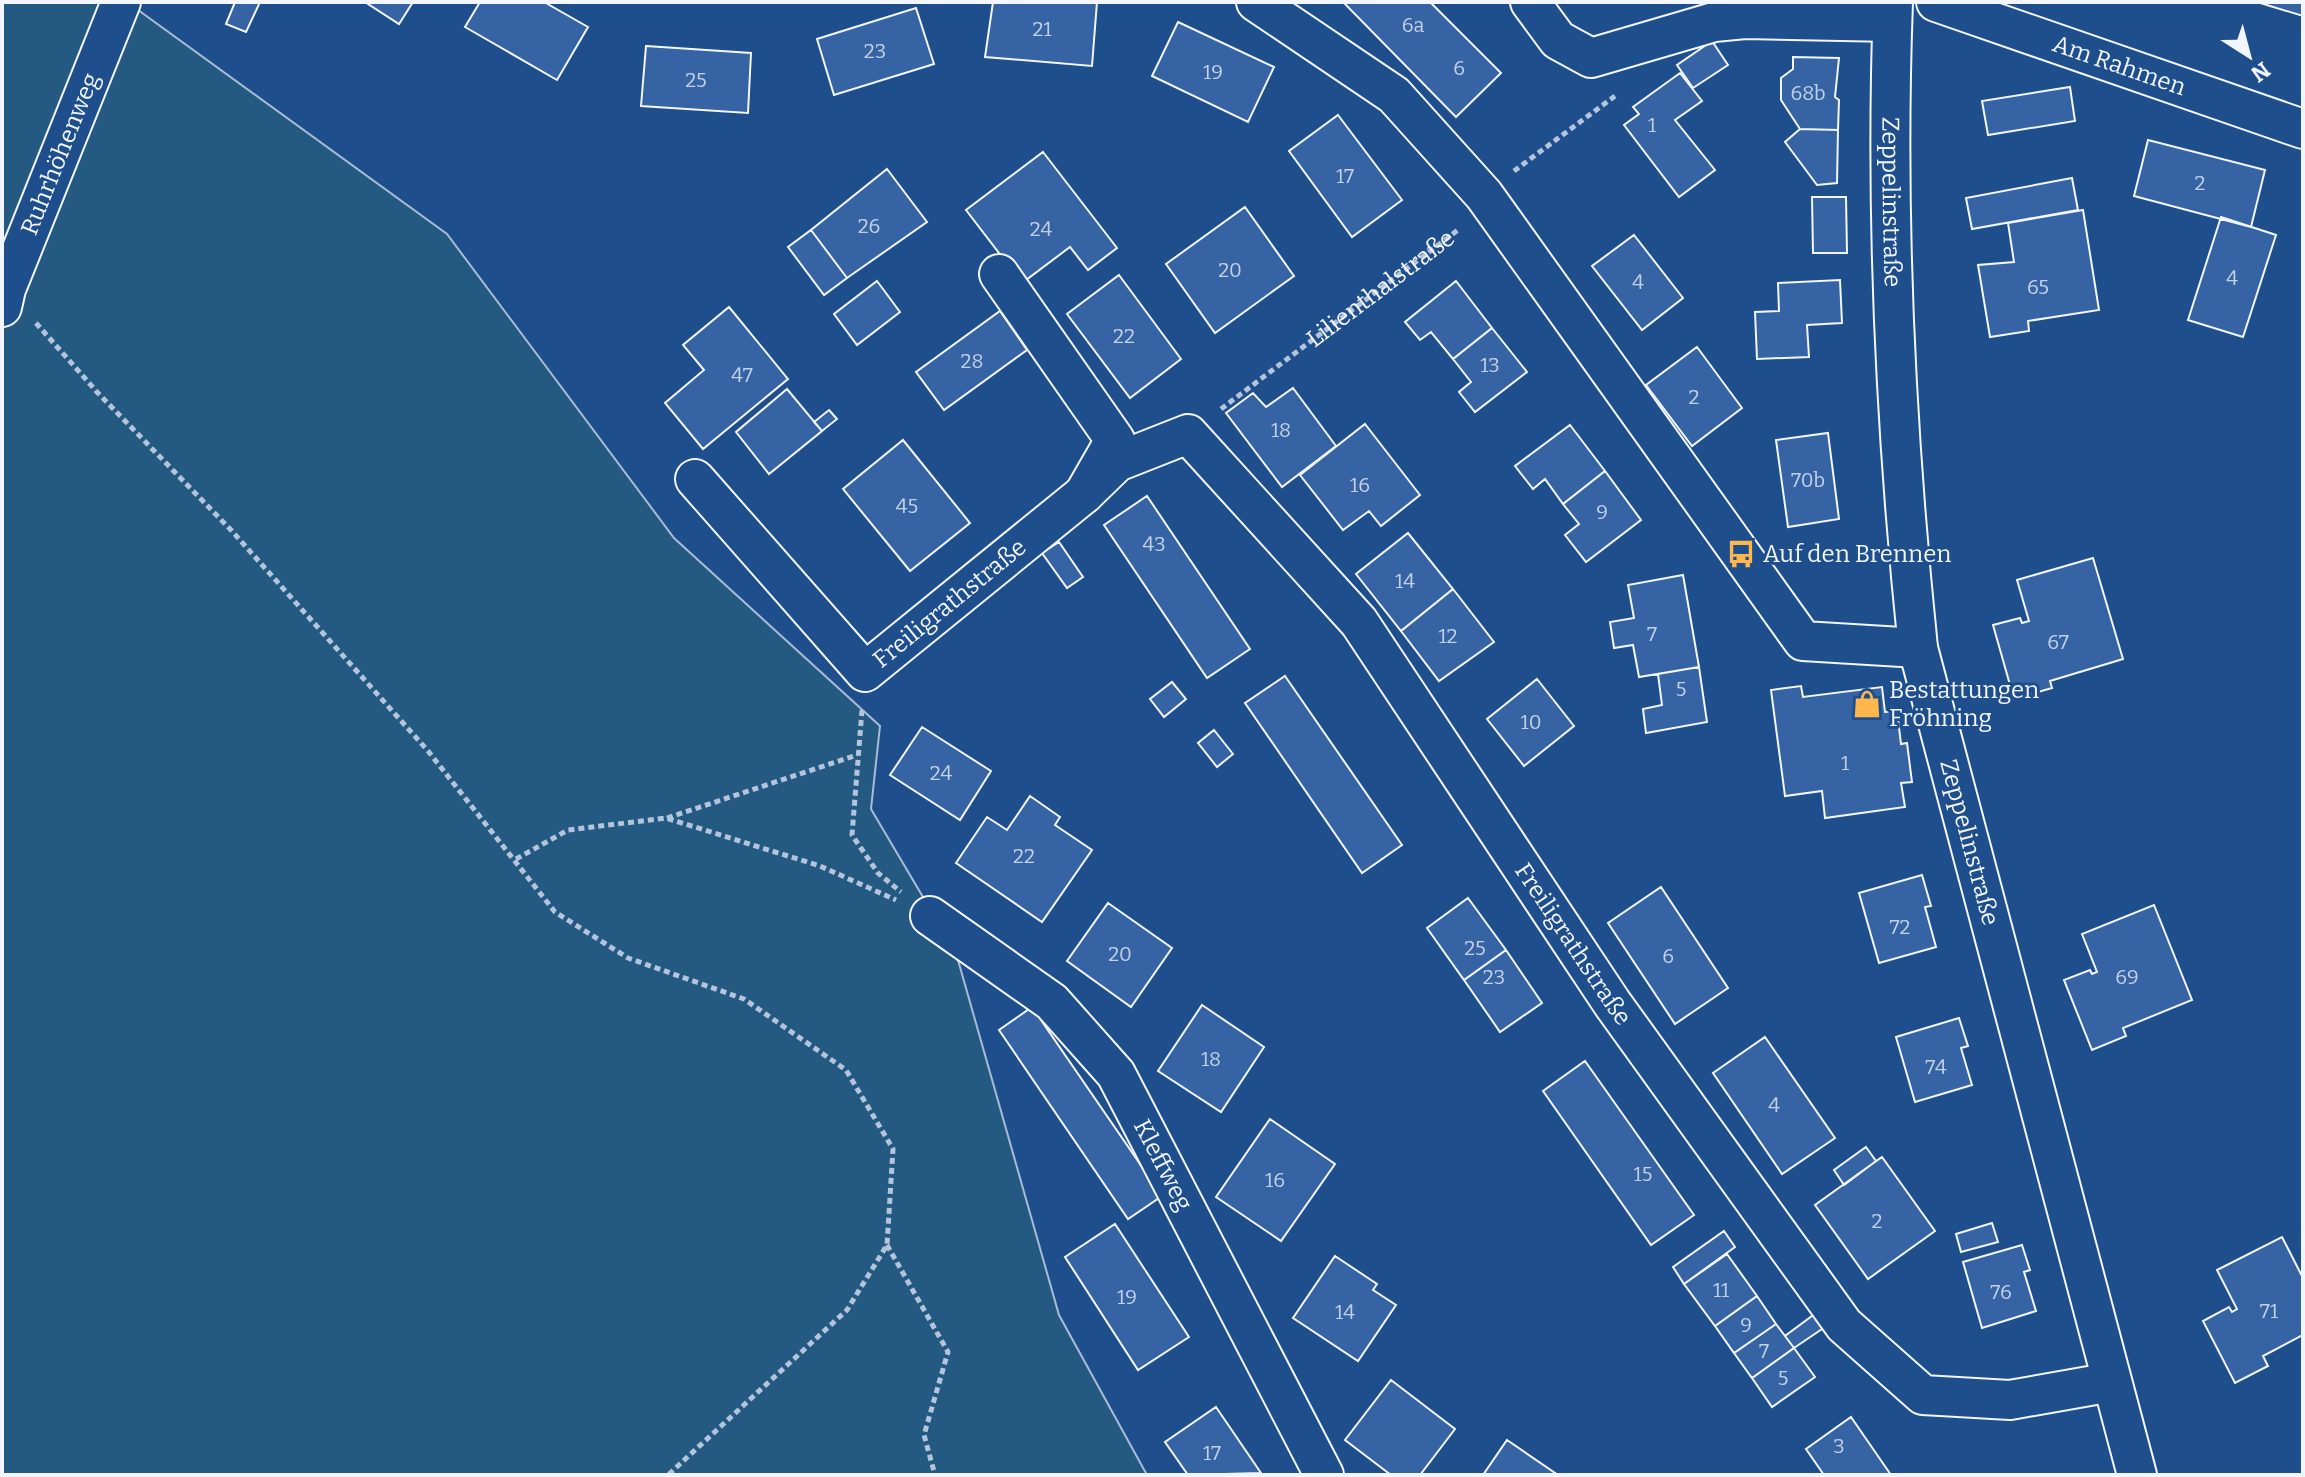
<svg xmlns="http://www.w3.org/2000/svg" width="2305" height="1477" font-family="Bitter,serif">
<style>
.green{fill:#245a82;stroke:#a8bbd7;stroke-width:2}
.building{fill:#3563a3;stroke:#f2f6ff;stroke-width:2}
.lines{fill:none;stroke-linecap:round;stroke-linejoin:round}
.minor-casing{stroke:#f2f6ff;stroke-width:42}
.path{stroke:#b3c4dc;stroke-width:5;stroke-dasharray:6 4;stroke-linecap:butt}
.minor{stroke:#1f4e8c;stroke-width:38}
.labels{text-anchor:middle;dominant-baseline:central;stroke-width:6;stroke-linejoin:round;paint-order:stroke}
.number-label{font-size:20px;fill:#c3d1e8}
.street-label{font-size:24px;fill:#f2f6ff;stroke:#1f4e8c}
.poi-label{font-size:24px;fill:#f2f6ff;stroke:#1f4e8c;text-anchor:start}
</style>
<rect width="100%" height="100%" fill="#1f4e8c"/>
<path class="green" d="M2,2H127L447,234L674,538L880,726L871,809L956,953L1059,1315L1147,1475H2Z"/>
<path class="building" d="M235,2H260L246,32L226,24Z
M365,2H413L399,24Z
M480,2H544L588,27L557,80L465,27Z
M993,2H1097L1092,66L985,57Z
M1430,2L1501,73L1456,117L1344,3Z
M2257,2H2303V16Z
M916,8L934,64L834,95L817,39Z
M1178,22L1274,67L1248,122L1152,76Z
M1712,41L1728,65L1693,88L1677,65Z
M646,46L751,53L748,113L641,106Z
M1793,57L1839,58L1835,97L1839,100L1838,130L1800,129L1781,100V78L1793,69Z
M1680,73L1702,101L1675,120L1715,170L1679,197L1624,125L1639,114L1633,107Z
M2070,87L2075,121L1988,135L1982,101Z
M1338,115L1402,200L1352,237L1289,151Z
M1800,129L1838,130L1837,183L1817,185L1785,142Z
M2148,140L2265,170L2251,227L2134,196Z
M1043,152L1117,248L1088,270L1070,247L1022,283L966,210Z
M887,169L927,222L847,278L811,230Z
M2072,178L2078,210L1972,229L1966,198Z
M1812,197H1846L1847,253H1813Z
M1245,207L1294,276L1215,333L1166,264Z
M2083,210L2099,310L2028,321L2029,331L1990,337L1978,265L2014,262L2008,223Z
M2221,217L2276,235L2243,337L2188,320Z
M811,230L847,278L824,295L788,247Z
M1634,235L1683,298L1642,330L1592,266Z
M1119,275L1181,359L1130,398L1067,314Z
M1840,280L1842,323L1807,325L1809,357L1757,359L1755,312L1779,311L1778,283Z
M877,281L900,312L857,345L834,314Z
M1456,281L1492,328L1453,359L1431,332L1420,340L1405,322Z
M729,307L788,379L703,449L665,403L704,370L683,345Z
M1000,311L1027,350L944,410L916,372Z
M1492,328L1527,372L1475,412L1459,392L1471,382L1453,359Z
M1697,347L1742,408L1692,446L1646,385Z
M1293,388L1336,446L1282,487L1226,413L1253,393L1266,407Z
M787,389L822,431L769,474L736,432Z
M829,410L837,419L822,431L814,422Z
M1365,424L1420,495L1381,526L1369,511L1343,530L1300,475Z
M1570,425L1605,471L1563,504L1545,479L1533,489L1515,466Z
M1828,433L1839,519L1788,527L1776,440Z
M903,440L970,523L910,571L843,489Z
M1605,471L1641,520L1586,562L1565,535L1579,524L1563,504Z
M1147,496L1250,649L1207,678L1104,525Z
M1408,533L1453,589L1401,631L1356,574Z
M1059,542L1083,577L1067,588L1042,553Z
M2093,558L2123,659L2050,681L2052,688L2014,699L1993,625L2020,618L2022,623L2029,621L2017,580Z
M1683,575L1699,667L1639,677L1633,645L1614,648L1610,622L1634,618L1628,585Z
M1453,589L1494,642L1439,681L1401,631Z
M1699,667L1707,722L1646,733L1643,709L1662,705L1658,674Z
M1285,676L1402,845L1362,873L1245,703Z
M1537,679L1574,726L1524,766L1487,719Z
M1172,682L1186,699L1164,717L1150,699Z
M1801,686L1803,697L1882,687L1885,712L1897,711L1901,744L1907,743L1912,782L1901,783L1905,807L1825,818L1822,791L1785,796L1771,690Z
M922,727L991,771L960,820L890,775Z
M1214,730L1233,754L1217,767L1198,743Z
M1030,796L1060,817L1055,825L1092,850L1042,922L956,863L987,817L1007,830Z
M1922,875L1931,906L1925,907L1936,947L1879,963L1859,893Z
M1661,887L1728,988L1675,1024L1608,923Z
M1468,898L1506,950L1464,980L1427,928Z
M1108,903L1172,948L1131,1007L1067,961Z
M2154,905L2192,1000L2123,1028L2126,1036L2092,1050L2064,980L2090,970L2092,974L2097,972L2082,934Z
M1506,950L1542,1003L1500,1032L1464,980Z
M1202,1005L1264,1047L1221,1112L1158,1071Z
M1032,1007L1162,1196L1128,1219L999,1030Z
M1959,1018L1968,1046L1961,1048L1972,1085L1915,1102L1896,1037Z
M1765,1037L1835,1138L1782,1174L1713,1073Z
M1585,1061L1694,1215L1651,1245L1543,1091Z
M1270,1119L1335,1164L1281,1241L1216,1197Z
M1866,1147L1876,1161L1844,1185L1834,1170Z
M1882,1157L1935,1231L1868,1279L1815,1205Z
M1992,1223L1998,1242L1961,1252L1956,1234Z
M1115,1224L1189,1337L1138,1370L1065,1257Z
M1724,1231L1735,1247L1684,1284L1673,1267Z
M2282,1237L2303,1278V1335L2263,1356L2268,1366L2235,1383L2203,1321L2229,1307L2232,1312L2237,1309L2217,1270Z
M2022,1245L2030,1270L2024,1272L2036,1311L1982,1328L1963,1262Z
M1727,1254L1757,1296L1715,1326L1684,1284Z
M1335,1256L1377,1284L1373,1290L1396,1305L1358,1361L1293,1318Z
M1757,1296L1776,1324L1734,1353L1715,1326Z
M1816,1313L1825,1327L1794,1348L1785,1336Z
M1776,1324L1794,1348L1752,1378L1734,1353Z
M1794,1348L1815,1377L1772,1407L1752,1378Z
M1391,1380L1455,1429L1420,1475H1391L1345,1440Z
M1216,1407L1261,1473L1188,1475L1165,1442Z
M1851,1417L1891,1475H1824L1806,1449Z
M1507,1440L1558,1475H1483Z"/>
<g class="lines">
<defs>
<g id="minor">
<path d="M1256,2L1394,95L1484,195L1803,641L1918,648"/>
<path d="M1530,2L1558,40L1591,58L1714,22L1745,19L1892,22"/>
<path id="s2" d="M1893,2C1885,215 1896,436 1918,648L2137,1475"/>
<path id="s3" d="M1936,2L2303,129"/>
<path id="s4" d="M999,274L1115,440L1084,494L1117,462L1188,434L1359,622L1612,1003L1844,1325L1923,1395L2010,1400L2112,1382"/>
<path id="s5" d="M2,307L6,289L121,2"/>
<path id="s6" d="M695,479L865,672L1084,494"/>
<path id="s7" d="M930,916L1052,1002L1116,1074L1324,1475"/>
</g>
</defs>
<use href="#minor" class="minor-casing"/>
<g class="path">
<path d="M1514,171L1615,96"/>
<path d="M36,323L97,392L231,530L428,751L555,912L628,958L744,999L846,1070L893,1149L887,1245L847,1310L668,1475"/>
<path id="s1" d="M1221,409L1458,230"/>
<path d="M862,710L852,835L878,873L901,892"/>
<path d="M667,818L857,755"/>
<path d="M516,859L568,830L666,818L820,866L896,900"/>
<path d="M887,1245L948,1352L924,1435L935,1475"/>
</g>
<use href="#minor" class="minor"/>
</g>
<defs>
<symbol id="bus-bare" viewBox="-9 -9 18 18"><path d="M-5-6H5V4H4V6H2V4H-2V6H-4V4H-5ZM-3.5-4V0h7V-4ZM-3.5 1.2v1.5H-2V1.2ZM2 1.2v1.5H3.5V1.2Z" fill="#ffb74d" stroke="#1f4e8c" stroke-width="2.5" paint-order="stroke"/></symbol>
<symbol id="shop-bare" viewBox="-9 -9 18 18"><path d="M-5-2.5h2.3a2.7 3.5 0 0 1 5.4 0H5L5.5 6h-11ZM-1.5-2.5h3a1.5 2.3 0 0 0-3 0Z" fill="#ffb74d" stroke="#1f4e8c" stroke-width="2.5" paint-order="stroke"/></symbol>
</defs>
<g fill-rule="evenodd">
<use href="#bus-bare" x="1721" y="534" width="40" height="40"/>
<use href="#shop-bare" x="1847" y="684" width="40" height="40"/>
</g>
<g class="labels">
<g class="number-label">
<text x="1413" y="25">6a</text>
<text x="1042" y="29">21</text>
<text x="875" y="51">23</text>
<text x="1459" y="68">6</text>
<text x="1213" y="72">19</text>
<text x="696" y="80">25</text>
<text x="1808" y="93">68b</text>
<text x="1652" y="125">1</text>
<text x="1345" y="176">17</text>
<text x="2200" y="183">2</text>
<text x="869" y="226">26</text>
<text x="1041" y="229">24</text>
<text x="1230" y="270">20</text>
<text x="2232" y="278">4</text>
<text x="1638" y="282">4</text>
<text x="2038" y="287">65</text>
<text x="1124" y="336">22</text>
<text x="972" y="361">28</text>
<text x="1490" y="365">13</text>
<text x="742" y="375">47</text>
<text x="1694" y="397">2</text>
<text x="1281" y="430">18</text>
<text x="1808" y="480">70b</text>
<text x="1360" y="485">16</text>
<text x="907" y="506">45</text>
<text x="1602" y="512">9</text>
<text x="1154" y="544">43</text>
<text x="1405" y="581">14</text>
<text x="1652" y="634">7</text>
<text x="1448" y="636">12</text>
<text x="2058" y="642">67</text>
<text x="1681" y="689">5</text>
<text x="1531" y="722">10</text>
<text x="1845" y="763">1</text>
<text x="941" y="773">24</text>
<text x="1024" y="856">22</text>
<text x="1900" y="927">72</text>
<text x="1475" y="948">25</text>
<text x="1120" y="954">20</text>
<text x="1668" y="956">6</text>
<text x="1494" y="977">23</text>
<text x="2127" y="977">69</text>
<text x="1211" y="1059">18</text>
<text x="1936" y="1067">74</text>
<text x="1774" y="1105">4</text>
<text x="1643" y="1174">15</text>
<text x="1275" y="1180">16</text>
<text x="1877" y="1221">2</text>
<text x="1721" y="1290">11</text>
<text x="2001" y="1292">76</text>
<text x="1127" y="1297">19</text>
<text x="2269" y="1311">71</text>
<text x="1345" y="1312">14</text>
<text x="1746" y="1325">9</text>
<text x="1764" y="1351">7</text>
<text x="1783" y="1378">5</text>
<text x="1839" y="1446">3</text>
<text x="1212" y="1453">17</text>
</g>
<g class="street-label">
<text stroke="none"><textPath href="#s3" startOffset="194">Am Rahmen</textPath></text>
<text stroke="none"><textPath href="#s5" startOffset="164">Ruhrhöhenweg</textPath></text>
<text stroke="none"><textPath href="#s2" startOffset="200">Zeppelinstraße</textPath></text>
<text stroke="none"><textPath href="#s1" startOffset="200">Lilienthalstraße</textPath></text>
<text stroke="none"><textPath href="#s6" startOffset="366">Freiligrathstraße</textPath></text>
<text stroke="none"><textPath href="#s2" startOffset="848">Zeppelinstraße</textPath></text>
<text stroke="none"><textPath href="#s4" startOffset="1028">Freiligrathstraße</textPath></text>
<text stroke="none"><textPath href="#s7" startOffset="348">Kleffweg</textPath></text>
</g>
<g class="poi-label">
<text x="1763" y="554">Auf den Brennen</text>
<text x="1889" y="690">Bestattungen<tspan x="1889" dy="28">Fröhning</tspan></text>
</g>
</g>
<rect width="2305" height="1477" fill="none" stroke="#f2f6ff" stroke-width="8"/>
<g transform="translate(2249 56) rotate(144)" stroke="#1f4e8c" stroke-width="6" paint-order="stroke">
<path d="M0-6L14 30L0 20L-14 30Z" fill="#f2f6ff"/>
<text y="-12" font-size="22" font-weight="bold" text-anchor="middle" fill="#f2f6ff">N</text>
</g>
</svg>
